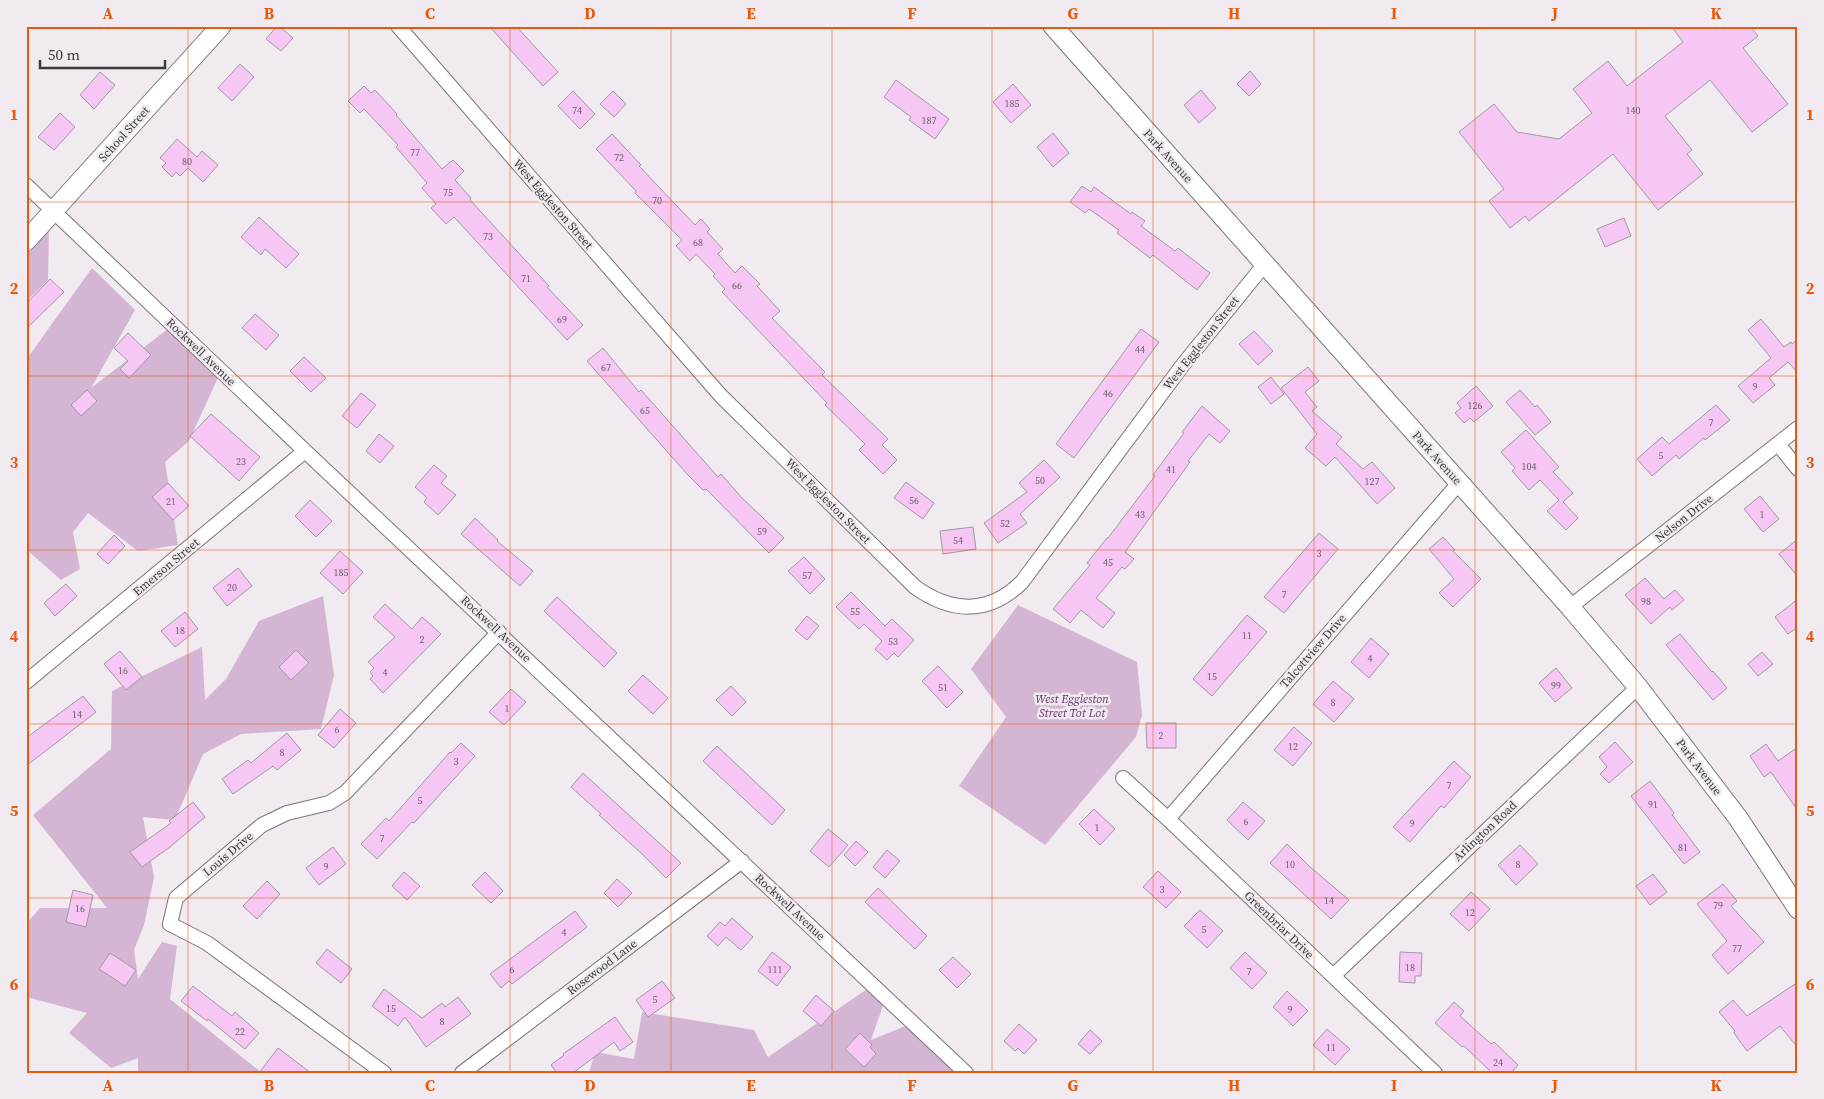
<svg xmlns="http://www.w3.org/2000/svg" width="1824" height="1099" font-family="'Source Serif 4',serif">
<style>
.green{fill:#d4b5d3}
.building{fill:#f6c7f5;stroke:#9f9a9f}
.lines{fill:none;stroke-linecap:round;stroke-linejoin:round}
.street-casing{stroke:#7a747a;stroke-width:16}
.secondary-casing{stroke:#7a747a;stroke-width:21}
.street{stroke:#fff;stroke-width:14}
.secondary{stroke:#fff;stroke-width:19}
.grid{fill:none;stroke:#e8590c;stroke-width:1;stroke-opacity:0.55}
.labels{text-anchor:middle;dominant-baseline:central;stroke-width:5;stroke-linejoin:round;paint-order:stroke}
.number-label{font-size:10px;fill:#6a5c6a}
.street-label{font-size:12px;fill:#3b393b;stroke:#f1ebf1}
.park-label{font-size:12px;font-style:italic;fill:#6c346d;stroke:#f1ebf1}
.neatline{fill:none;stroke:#e8590c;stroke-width:2}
.grid-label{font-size:16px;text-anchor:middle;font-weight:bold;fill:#e8590c}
</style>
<rect width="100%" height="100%" fill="#f1ebf1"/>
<path class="green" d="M49,228L48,280L26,302V250Z
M92,268L135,310L91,388L173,325L221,371L189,441L165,462L178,545L138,551L88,513L73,532L80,569L61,580L26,549V360Z
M323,596L334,675L321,729L241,734L203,754L175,820L143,817L154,877L144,925L134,950L138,979L162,942L177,946L170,999L262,1073H138V1058L111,1068L69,1033L87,1013L26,997V924L40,908H107L33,815L111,749L112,691L202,647L205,700L226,679L259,621Z
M1018,605L1137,662L1142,715L1136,737L1045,845L959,786L1006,717L971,669Z
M873,985L886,997L871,1040L913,1023L966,1073H589L595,1052L634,1059L642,1012L754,1030L768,1057Z"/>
<path class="building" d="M277,26H279L293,38L281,51L266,39Z
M489,26H516L558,72L543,86Z
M1671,26H1750L1758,36L1743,48L1788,104L1752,132L1710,80L1665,116L1692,150L1687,154L1703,174L1658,210L1613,154L1529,221L1525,216L1510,228L1489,201L1504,189L1459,132L1494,104L1517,132L1559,139L1592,113L1573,89L1608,61L1627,86L1683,42Z
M240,64L254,77L232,101L218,88Z
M1250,71L1261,84L1249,96L1237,84Z
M100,72L115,85L94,109L80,95Z
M896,80L949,119L935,139L909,120L911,117L884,97Z
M1013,84L1031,105L1011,123L993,102Z
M364,86L371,93L375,90L397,114L396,115L442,169L453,160L464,171L455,180L471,198L470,200L549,286L547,287L583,325L567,340L454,217L446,224L431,208L436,204L422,188L427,183L396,147L398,145L364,109L360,113L348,101Z
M1201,90L1216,108L1199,123L1184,105Z
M573,91L595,114L580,129L558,106Z
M613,91L626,104L614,117L600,104Z
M60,113L75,127L54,150L38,137Z
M1053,133L1069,153L1053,167L1037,147Z
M612,134L641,165L639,166L695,225L701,219L710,229L707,232L723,249L718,254L735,273L742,266L760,284L757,286L780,311L772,318L825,372L822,375L888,439L882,445L897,460L883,474L859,450L865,444L825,405L827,403L722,292L725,289L713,276L715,274L696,254L690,261L676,246L682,240L635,193L636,191L596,149Z
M177,139L197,157L202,151L218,165L203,182L188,168L180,176L176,172L172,177L162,167L166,163L160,158Z
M1082,186L1091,192L1094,187L1131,214L1132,212L1145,221L1141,226L1175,251L1178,248L1210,273L1197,290L1153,255L1150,258L1117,233L1119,230L1089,209L1085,213L1070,202Z
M259,217L299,254L286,268L265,249L261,255L241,237Z
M1624,218L1631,236L1605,247L1597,229Z
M50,279L64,292L26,329V304Z
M255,314L279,335L266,350L242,328Z
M1761,319L1784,347L1791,342L1792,344L1798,339V373L1788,362L1769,378L1775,385L1753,403L1738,386L1771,358L1748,330Z
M1141,329L1159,342L1074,458L1056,444Z
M1254,331L1273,351L1258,365L1239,344Z
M128,333L151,355L129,378L120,369L128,361L114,348Z
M603,348L639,392L641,390L718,477L721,474L742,498L784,538L769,553L706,489L703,490L687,474L587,361Z
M304,357L326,378L311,392L290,371Z
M1308,367L1319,381L1305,392L1317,407L1312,411L1342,437L1336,444L1363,469L1372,462L1395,488L1377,504L1335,457L1326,466L1305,448L1317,434L1281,388Z
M1271,377L1284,394L1271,404L1258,387Z
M1476,386L1493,406L1474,422L1470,418L1464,423L1455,413L1461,408L1457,403Z
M87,390L97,401L81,416L71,405Z
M1520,390L1535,407L1537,405L1551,422L1535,435L1506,402Z
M361,393L376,405L357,428L342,416Z
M1716,405L1730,420L1705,440L1704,438L1679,459L1676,455L1652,476L1637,459L1662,437L1669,444Z
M1202,406L1230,431L1220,443L1209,434L1188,461L1190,462L1125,552L1134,559L1125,569L1122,567L1096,598L1115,613L1103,628L1081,610L1070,623L1053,609L1090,565L1087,563L1107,538H1108L1155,476L1153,475L1184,433L1182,432Z
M211,414L260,457L239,481L190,436Z
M1526,430L1559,467L1553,472L1573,493L1563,502L1578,518L1566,530L1547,511L1559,500L1540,480L1529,490L1512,471L1515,468L1501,452Z
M379,434L394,446L380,463L366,451Z
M1044,460L1060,477L1020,514L1027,523L998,543L984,523L1027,492L1019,483Z
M434,465L447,476L441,483L456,495L438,515L424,502L427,498L415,487Z
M906,482L934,503L923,519L894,498Z
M168,483L189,506L173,520L152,497Z
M1760,496L1779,519L1763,532L1744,509Z
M310,500L332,521L316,537L295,516Z
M475,518L498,540L497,541L533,571L520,586L461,534Z
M973,527L976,549L943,554L940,531Z
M1319,533L1338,549L1284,613L1264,597Z
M114,535L125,546L108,564L97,554Z
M1443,537L1455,550L1453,551L1481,579L1453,607L1439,593L1454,579L1429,549Z
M1798,539V577L1779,554Z
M340,551L363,572L343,594L320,573Z
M804,557L825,579L810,594L788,571Z
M238,568L252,586L227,606L213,588Z
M1645,578L1664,599L1675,590L1684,600L1672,610L1670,607L1651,624L1625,595Z
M66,584L77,596L55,616L44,603Z
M851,592L885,626L892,619L914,640L898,657L894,653L887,660L875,649L882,641L864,624L859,629L836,607Z
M557,597L617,653L604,667L544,611Z
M1798,599V627L1788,634L1775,617Z
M385,604L412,629L422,617L441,634L383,693L370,679L373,676L370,672L374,668L368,662L395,637L373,617Z
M185,612L198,629L175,647L161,631Z
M1247,615L1267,632L1212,696L1193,679Z
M807,616L819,626L807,640L795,630Z
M1680,634L1712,672L1713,671L1727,688L1713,700L1666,645Z
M1371,638L1389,654L1369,678L1351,662Z
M296,650L309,663L291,680L279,667Z
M120,651L142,677L126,690L104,664Z
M1762,652L1773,664L1758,676L1748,664Z
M938,666L963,692L947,708L922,681Z
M1556,668L1572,688L1555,702L1539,683Z
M643,675L668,698L653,714L628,691Z
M1333,681L1354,699L1334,722L1313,704Z
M731,686L746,702L732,716L716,700Z
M511,689L526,702L504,725L489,712Z
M83,696L96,712L26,766V738Z
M340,709L356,723L334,748L318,735Z
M1146,723H1176V748H1147Z
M1294,727L1312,743L1293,766L1274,750Z
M287,733L301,750L277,770L273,766L233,794L222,779L248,760L251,763Z
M1615,742L1633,762L1609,783L1600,774L1607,767L1599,757Z
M461,743L475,756L414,823L412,822L377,859L361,844L386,818L389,821L450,752L451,753Z
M1766,744L1778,761L1798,747V811L1771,772L1764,777L1750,756Z
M717,746L785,810L772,825L703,761Z
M1454,761L1471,777L1444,808L1441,806L1410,842L1393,827Z
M583,773L681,863L666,878L642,854L599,815L601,814L571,787Z
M1650,781L1674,813L1672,815L1700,852L1684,864L1631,796Z
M193,802L205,817L170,847L142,867L130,852L171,823L169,821Z
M1243,802L1265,821L1248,840L1227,820Z
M1094,809L1115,829L1100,845L1079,824Z
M828,829L848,845L829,867L810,851Z
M856,841L868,852L855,866L844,855Z
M1287,844L1309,866L1349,900L1331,919L1270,863Z
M1520,845L1538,864L1516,885L1498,865Z
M333,847L346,864L319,885L306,868Z
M887,850L900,861L885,878L873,867Z
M1158,871L1181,892L1166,908L1143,887Z
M404,872L420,886L407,900L392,886Z
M485,872L503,891L491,903L472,885Z
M1653,874L1667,892L1650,905L1636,886Z
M617,879L632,893L618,907L604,893Z
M267,881L280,894L257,919L243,906Z
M1723,884L1737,901L1731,906L1764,942L1728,974L1712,955L1727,941L1697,904Z
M878,888L927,936L915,949L865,902Z
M73,890L93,895L86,927L66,922Z
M1471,892L1490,909L1469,931L1450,914Z
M1200,910L1223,931L1207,948L1184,926Z
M575,911L587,927L512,984L509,981L501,988L490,974Z
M732,918L753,937L741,950L726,937L718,946L707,936L720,922L725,926Z
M327,949L352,969L341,983L316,963Z
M772,952L791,967L777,986L758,971Z
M1245,952L1267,973L1252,989L1230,968Z
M1400,952L1422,953L1421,976H1415V983L1399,982Z
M110,953L136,970L125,986L99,969Z
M953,957L971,974L957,988L939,970Z
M662,981L675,998L648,1017L636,1000Z
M1798,982V1048L1780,1026L1747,1051L1734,1033L1735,1031L1719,1012L1733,1000L1747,1016Z
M193,986L232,1016L235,1012L259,1033L245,1049L208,1019L207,1021L181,1001Z
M384,989L422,1018L442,1003L445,1007L458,997L471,1014L426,1047L405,1017L398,1026L372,1006Z
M1287,991L1308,1011L1293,1026L1273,1007Z
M816,995L834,1011L821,1026L803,1011Z
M1454,1002L1464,1011L1460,1016L1491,1044L1494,1042L1518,1065L1511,1073H1492L1464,1046L1462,1047L1435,1023Z
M615,1017L633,1042L620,1051L614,1042L573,1073H557L551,1065L564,1055L563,1054Z
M1019,1024L1037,1040L1024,1054L1018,1048L1015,1051L1004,1041Z
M1327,1029L1350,1049L1335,1065L1313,1045Z
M1090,1030L1102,1041L1090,1054L1078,1044Z
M860,1033L872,1045L870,1047L876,1054L864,1067L845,1049Z
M278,1048L311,1073H259Z"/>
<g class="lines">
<defs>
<path id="street" d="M398,26L721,396L915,587C951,613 989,615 1022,582L1182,366L1264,265
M26,185L305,451L966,1073
M1778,444L1798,469
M1570,607L1798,428
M26,682L305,451
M1123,778L1168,819L1435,1073
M1168,819L1459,483
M1333,976L1638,687
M384,1073L207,943L170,924L176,898L262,825L287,813L329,803L345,793L499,632
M462,1073L742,861"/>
<path id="secondary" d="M1053,26L1570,607L1638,687L1738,818L1798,909
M26,241L221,26"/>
</defs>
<use href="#street" class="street-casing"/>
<use href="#secondary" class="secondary-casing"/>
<use href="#street" class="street"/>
<use href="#secondary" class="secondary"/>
</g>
<path class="grid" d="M188,26V1073M349,26V1073M510,26V1073M671,26V1073M832,26V1073M992,26V1073M1153,26V1073M1314,26V1073M1475,26V1073M1636,26V1073M26,202H1798M26,376H1798M26,550H1798M26,724H1798M26,898H1798"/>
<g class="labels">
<g class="number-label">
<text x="1012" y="103">185</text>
<text x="577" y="110">74</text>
<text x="1633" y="110">140</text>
<text x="929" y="120">187</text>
<text x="415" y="152">77</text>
<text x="619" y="157">72</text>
<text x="187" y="161">80</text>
<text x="448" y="192">75</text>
<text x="657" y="200">70</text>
<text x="488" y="236">73</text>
<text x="698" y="242">68</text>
<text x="526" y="278">71</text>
<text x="737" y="285">66</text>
<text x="562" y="319">69</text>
<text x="1140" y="349">44</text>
<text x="606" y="367">67</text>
<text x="1755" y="386">9</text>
<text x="1108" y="393">46</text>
<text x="1475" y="405">126</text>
<text x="645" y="410">65</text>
<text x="1711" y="422">7</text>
<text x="1661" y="455">5</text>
<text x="241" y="461">23</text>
<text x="1529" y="466">104</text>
<text x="1171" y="469">41</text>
<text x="1040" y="480">50</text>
<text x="1372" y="481">127</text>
<text x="914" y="500">56</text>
<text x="171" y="501">21</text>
<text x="1140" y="514">43</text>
<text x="1762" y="514">1</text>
<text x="1005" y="523">52</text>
<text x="762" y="531">59</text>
<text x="958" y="540">54</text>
<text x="1319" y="553">3</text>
<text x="1108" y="562">45</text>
<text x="341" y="572">185</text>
<text x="807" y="575">57</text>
<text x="232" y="587">20</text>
<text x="1284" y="594">7</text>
<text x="1646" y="601">98</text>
<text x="855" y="611">55</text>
<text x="180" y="630">18</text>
<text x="1247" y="635">11</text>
<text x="422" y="639">2</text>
<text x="893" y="641">53</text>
<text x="1370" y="658">4</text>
<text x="123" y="670">16</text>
<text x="385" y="672">4</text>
<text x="1212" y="676">15</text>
<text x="1556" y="685">99</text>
<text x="943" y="687">51</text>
<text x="1333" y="702">8</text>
<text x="507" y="708">1</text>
<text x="77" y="714">14</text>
<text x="337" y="729">6</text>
<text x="1161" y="735">2</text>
<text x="1293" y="746">12</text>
<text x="282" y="752">8</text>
<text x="456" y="761">3</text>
<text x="1449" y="785">7</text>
<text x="420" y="800">5</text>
<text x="1653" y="804">91</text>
<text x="1246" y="821">6</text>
<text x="1412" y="823">9</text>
<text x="1097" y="827">1</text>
<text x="382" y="838">7</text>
<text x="1683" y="847">81</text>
<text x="1290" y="864">10</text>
<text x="1518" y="864">8</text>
<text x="326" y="866">9</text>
<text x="1162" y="889">3</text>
<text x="1329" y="900">14</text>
<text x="1718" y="905">79</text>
<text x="80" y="908">16</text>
<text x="1470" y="912">12</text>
<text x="1204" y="929">5</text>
<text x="564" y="932">4</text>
<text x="1737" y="948">77</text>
<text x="1410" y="967">18</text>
<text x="512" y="969">6</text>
<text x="775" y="969">111</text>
<text x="1249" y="971">7</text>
<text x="655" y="999">5</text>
<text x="391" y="1008">15</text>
<text x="1290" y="1009">9</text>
<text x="442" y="1021">8</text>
<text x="240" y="1031">22</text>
<text x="1331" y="1047">11</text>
<text x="1498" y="1062">24</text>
</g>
<g class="street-label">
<text transform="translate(124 134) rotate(-48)">School Street</text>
<text transform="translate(1168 156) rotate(48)">Park Avenue</text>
<text transform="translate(553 204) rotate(49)">West Eggleston Street</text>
<text transform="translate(1201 343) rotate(-52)">West Eggleston Street</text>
<text transform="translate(201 352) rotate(44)">Rockwell Avenue</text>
<text transform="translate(1437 458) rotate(48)">Park Avenue</text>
<text transform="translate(828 501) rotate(45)">West Eggleston Street</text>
<text transform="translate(1684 518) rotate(-38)">Nelson Drive</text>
<text transform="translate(166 567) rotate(-40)">Emerson Street</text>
<text transform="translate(496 629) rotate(43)">Rockwell Avenue</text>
<text transform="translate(1313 651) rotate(-49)">Talcottview Drive</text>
<text transform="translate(1699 767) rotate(53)">Park Avenue</text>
<text transform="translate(1485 831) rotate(-43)">Arlington Road</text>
<text transform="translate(228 854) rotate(-40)">Louis Drive</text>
<text transform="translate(790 907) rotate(43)">Rockwell Avenue</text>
<text transform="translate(1279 925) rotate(44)">Greenbriar Drive</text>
<text transform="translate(602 967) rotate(-37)">Rosewood Lane</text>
</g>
<g class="park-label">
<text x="1072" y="699">West Eggleston<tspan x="1072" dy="14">Street Tot Lot</tspan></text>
</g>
</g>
<rect width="1824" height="1099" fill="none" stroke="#f1ebf1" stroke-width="55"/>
<path d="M40 60v8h125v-8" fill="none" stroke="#3b393b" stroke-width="2.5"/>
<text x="48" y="60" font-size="15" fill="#3b393b" stroke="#f1ebf1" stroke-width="4" paint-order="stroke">50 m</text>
<rect x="28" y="28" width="1768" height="1044" class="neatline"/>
<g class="grid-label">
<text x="108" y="19">A</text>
<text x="269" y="19">B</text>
<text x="430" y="19">C</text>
<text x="590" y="19">D</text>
<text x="751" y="19">E</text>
<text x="912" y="19">F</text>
<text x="1073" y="19">G</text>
<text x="1234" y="19">H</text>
<text x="1394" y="19">I</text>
<text x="1555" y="19">J</text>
<text x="1716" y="19">K</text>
<text x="14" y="120">1</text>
<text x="1810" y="120">1</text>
<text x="14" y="294">2</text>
<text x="1810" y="294">2</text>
<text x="14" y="468">3</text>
<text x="1810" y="468">3</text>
<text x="14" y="642">4</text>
<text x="1810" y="642">4</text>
<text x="14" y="816">5</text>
<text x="1810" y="816">5</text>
<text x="14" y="990">6</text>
<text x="1810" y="990">6</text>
<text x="108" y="1091">A</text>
<text x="269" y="1091">B</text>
<text x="430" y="1091">C</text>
<text x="590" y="1091">D</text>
<text x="751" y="1091">E</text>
<text x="912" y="1091">F</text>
<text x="1073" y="1091">G</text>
<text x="1234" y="1091">H</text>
<text x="1394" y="1091">I</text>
<text x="1555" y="1091">J</text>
<text x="1716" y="1091">K</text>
</g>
</svg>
